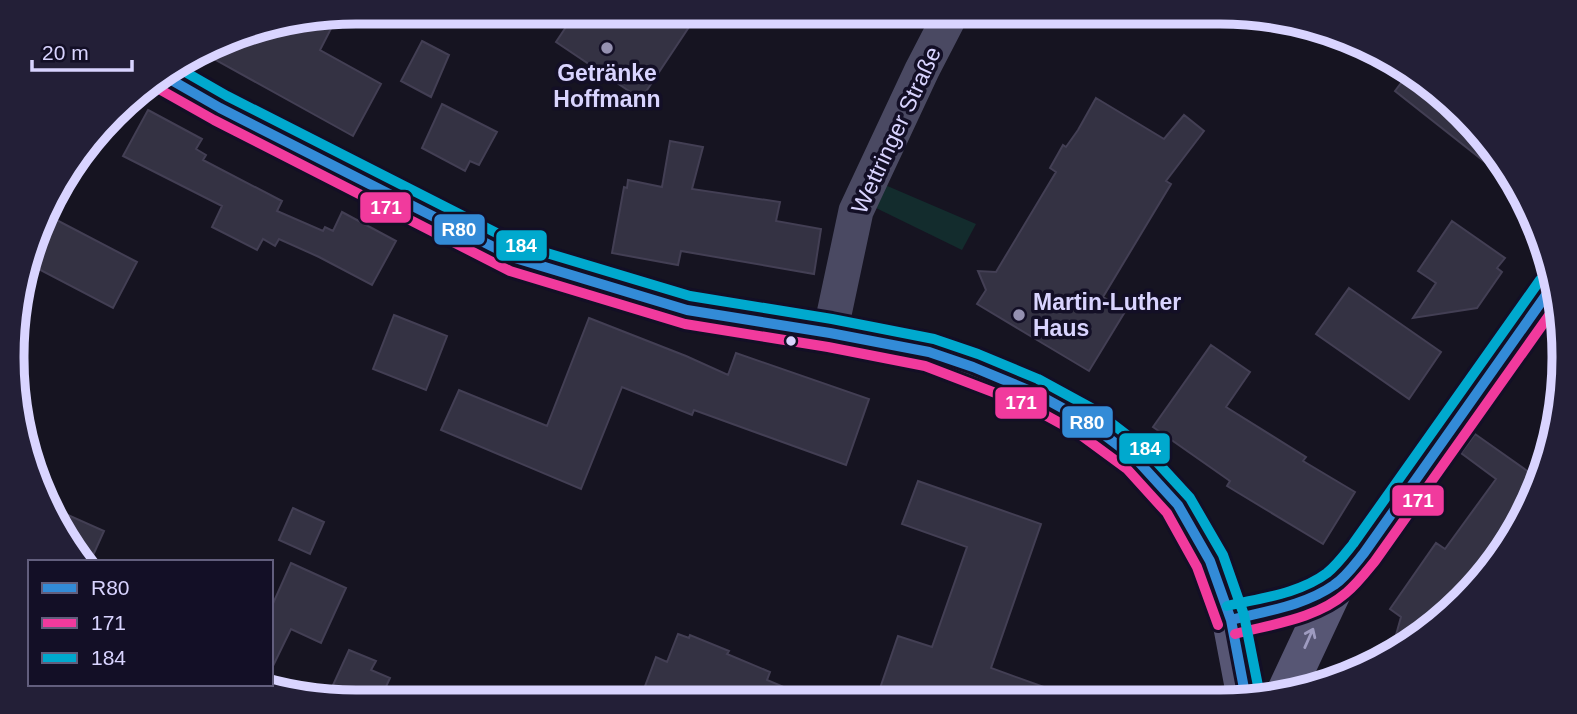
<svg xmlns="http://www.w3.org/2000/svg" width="1577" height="714" font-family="Arial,sans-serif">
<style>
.green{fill:#132c2d}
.building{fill:#343243;stroke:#433f54;stroke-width:2}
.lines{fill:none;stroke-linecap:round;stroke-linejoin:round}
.street{stroke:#4a4962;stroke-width:35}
.secondary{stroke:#575674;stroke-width:38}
.bus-1-casing{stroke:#130f26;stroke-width:16}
.bus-2-casing{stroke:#130f26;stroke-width:16}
.bus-3-casing{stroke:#130f26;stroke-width:16}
.bus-1{stroke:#338bd7;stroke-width:10}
.bus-2{stroke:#f13a9d;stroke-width:10}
.bus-3{stroke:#00a9ce;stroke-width:10}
.oneway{stroke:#9e9bc0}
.poi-dot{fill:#9591b1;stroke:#130f26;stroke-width:2.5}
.bus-dot{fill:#d9d4ff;stroke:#130f26;stroke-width:2.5}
.labels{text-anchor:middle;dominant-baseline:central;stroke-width:7;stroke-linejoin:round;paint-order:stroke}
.poi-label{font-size:23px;font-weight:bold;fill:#d9d4ff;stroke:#130f26}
.street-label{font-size:23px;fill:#d9d4ff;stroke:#130f26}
.rim{fill:none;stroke:#d9d4ff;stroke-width:9}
.line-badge{stroke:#130f26;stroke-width:2.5}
.badge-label{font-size:19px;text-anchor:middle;font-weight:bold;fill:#fff}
</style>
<rect width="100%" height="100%" fill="#161421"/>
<path class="green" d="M885,185L976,224L962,250L876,208Z"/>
<path class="building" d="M576,12H699L641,99L556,42Z
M338,15L320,50L381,84L353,136L205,54L246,31Z
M422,41L449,55L431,97L401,81Z
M1407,75L1463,113L1499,167L1495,170L1395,91Z
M1096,98L1164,139L1184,115L1204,131L1166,181L1171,184L1103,297L1126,310L1089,371L977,304L986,290L978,271L996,272L1056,172L1050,168L1063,145L1066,147L1078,130Z
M442,104L497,132L479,165L470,161L465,171L422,148Z
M148,110L202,139L196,149L206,155L203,160L282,201L277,211L323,231L325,227L333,231L342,212L396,241L372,285L319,257L279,239L275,246L263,239L257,250L212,227L222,206L123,156Z
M670,141L703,147L692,189L780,202L776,221L821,229L814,274L681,251L678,265L612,253L624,187L627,188L628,180L662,187Z
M47,215L137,262L113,308L29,264Z
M1452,221L1505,258L1497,268L1502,272L1477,308L1413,318L1436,283L1418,271Z
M1349,288L1441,352L1409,399L1316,334Z
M394,315L447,336L426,390L373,369Z
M589,318L686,356L728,375L736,353L869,399L846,465L694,410L692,415L622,387L581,489L441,430L459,390L547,426Z
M1211,345L1250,372L1226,407L1306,457L1303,461L1355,492L1323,544L1227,486L1230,481L1153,427Z
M1475,434L1540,480L1539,489L1494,567L1430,630L1391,653L1401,617L1390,609L1436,543L1445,549L1496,479L1461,453Z
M918,481L1041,524L991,668L1069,696V699L876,700L898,636L932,647L967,547L902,524Z
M50,507L104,531L90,562H85L58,529Z
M293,508L324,522L310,554L279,540Z
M291,563L346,588L321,643L291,629L271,670V608Z
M678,634L689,638L690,635L729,651L727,654L770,672L767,680L814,700L653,701L656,693L644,689L656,657L667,662Z
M349,650L376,661L371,670L390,678L379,702H357L328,696Z"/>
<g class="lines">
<path class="street" d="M830,333L856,211L922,70L952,12"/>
<path class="secondary" d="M166,77L220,108L515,258L687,310L830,333L929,352L973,367L1033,392L1086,421L1136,459L1178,505L1210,561L1231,620L1246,699
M1231,620C1266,610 1303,606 1334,585C1345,577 1355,563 1364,553L1551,288
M1285,693L1336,584"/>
<defs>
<path id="bus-1" d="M166,77L220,108L515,258L687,310L830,333L929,352L973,367L1033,392L1086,421L1136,459L1178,505L1210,561L1231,620L1246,699
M1231,620C1265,611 1304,606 1334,585C1346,577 1355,564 1364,553L1551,288"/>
<path id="bus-2" d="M159,89L214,120L510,271L685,324L828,347L925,366L1027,405L1078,433L1127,469L1167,513L1197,567L1218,625
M1235,634C1272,624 1316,619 1346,593C1357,584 1366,572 1375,561L1555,307"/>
<path id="bus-3" d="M180,69L227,96L520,245L690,296L832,319L934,339L978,354L1038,379L1093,409L1145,449L1190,498L1223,555L1244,615L1260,696
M1227,606C1260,598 1299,594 1327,573C1337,565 1345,554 1353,544L1540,280"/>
</defs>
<use href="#bus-1" class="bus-1-casing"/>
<use href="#bus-2" class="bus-2-casing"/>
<use href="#bus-3" class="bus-3-casing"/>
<use href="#bus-1" class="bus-1"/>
<use href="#bus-2" class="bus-2"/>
<use href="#bus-3" class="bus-3"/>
</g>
<defs><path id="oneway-shaft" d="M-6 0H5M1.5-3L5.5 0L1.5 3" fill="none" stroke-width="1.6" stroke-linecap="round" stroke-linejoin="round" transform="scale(1.75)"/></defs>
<use class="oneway" href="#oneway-shaft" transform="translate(1309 638) rotate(-66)"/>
<g class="poi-dot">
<circle cx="607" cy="48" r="7"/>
<circle cx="1019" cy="315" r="7"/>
</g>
<circle class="bus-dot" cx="791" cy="341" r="6"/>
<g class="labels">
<g class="poi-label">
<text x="607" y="73">Getränke<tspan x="607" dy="26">Hoffmann</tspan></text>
<text x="1033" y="302" text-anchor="start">Martin-Luther<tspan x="1033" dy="26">Haus</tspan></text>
</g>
<g class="street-label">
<text transform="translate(896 130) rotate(-65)">Wettringer Straße</text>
</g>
</g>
<path d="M0 0H1577V714H0ZM356 24H1220A332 332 0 0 1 1552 356V358A332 332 0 0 1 1220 690H356A332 332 0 0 1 24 358V356A332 332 0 0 1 356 24Z" fill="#231f37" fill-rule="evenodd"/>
<path class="rim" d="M356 24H1220A332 332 0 0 1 1552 356V358A332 332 0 0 1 1220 690H356A332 332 0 0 1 24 358V356A332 332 0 0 1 356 24Z"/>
<g class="line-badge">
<rect x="359" y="191" width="53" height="33" rx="7" fill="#f13a9d"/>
<rect x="433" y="213" width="53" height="33" rx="7" fill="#338bd7"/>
<rect x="495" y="229" width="53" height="33" rx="7" fill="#00a9ce"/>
<rect x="994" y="386" width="54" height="34" rx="7" fill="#f13a9d"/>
<rect x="1061" y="405" width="53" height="34" rx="7" fill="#338bd7"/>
<rect x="1118" y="432" width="53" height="33" rx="7" fill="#00a9ce"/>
<rect x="1391" y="484" width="54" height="33" rx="7" fill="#f13a9d"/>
</g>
<g class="badge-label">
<text x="386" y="214">171</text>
<text x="459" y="236">R80</text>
<text x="521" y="252">184</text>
<text x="1021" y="409">171</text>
<text x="1087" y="429">R80</text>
<text x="1145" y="455">184</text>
<text x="1418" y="507">171</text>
</g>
<rect x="28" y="560" width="245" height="126" fill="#130f26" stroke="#625e7d" stroke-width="2"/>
<rect x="42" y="583" width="35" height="10" fill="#338bd7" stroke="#625e7d" stroke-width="2"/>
<text x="91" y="595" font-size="21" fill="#d9d4ff">R80</text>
<rect x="42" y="618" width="35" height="10" fill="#f13a9d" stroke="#625e7d" stroke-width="2"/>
<text x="91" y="630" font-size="21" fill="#d9d4ff">171</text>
<rect x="42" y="653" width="35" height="10" fill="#00a9ce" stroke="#625e7d" stroke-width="2"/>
<text x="91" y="665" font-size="21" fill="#d9d4ff">184</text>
<path d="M32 60v10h100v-10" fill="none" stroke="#d9d4ff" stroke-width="3.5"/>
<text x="42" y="60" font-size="21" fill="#d9d4ff" stroke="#130f26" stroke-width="5" paint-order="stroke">20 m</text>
</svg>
